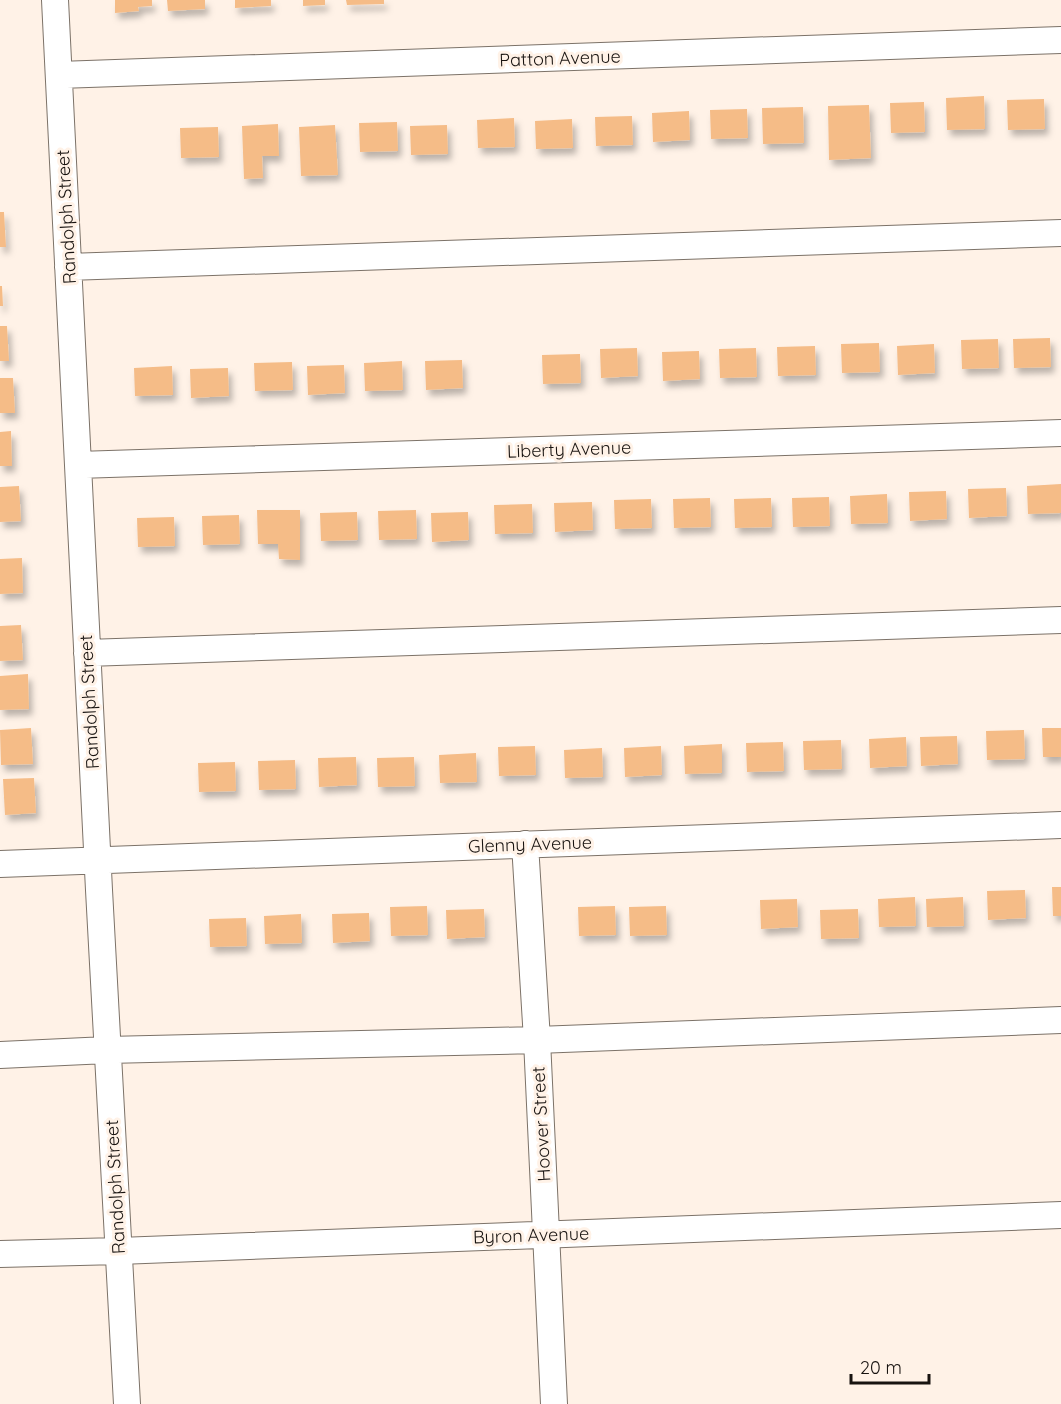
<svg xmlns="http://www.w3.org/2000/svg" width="1061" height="1404" font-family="Quicksand,sans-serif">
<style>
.building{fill:#f5bc87;filter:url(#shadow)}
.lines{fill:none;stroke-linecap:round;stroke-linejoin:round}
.minor-casing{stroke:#7c7268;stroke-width:28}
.minor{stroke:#fff;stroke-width:26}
.labels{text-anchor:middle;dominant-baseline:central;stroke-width:6;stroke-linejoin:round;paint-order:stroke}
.street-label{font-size:18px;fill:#181310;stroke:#fff2e7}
</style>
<defs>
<filter id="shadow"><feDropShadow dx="3.5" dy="6" stdDeviation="3" flood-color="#0004"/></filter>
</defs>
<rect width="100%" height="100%" fill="#fff2e7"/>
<path class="building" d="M115,0H152V6L138,7L139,11L115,13Z
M167,0H205V9L168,11Z
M235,0H271V6L235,8Z
M303,0H325V5L303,6Z
M346,0H384V4L347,5Z
M984,96L985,129L947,130L946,98Z
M1044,99L1045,129L1008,130L1007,100Z
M924,102L925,132L891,133L890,103Z
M869,105L871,158L829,160L828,106Z
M803,107L804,143L763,144L762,108Z
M747,109L748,138L711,139L710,110Z
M689,111L690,140L653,142L652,113Z
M632,116L633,145L596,146L595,117Z
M514,118L515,147L478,148L477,120Z
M572,119L573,148L536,149L535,121Z
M397,122L398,151L360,152L359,123Z
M278,124L279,156H262L263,178L244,179L242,126Z
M335,125L338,175L301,176L299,127Z
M447,125L448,154L411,155L410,126Z
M218,127L219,157L181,158L180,128Z
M0,212H4L6,247H0Z
M0,286H2L3,306H0Z
M0,326H7L9,361H0Z
M1050,338L1051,367L1014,368L1013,339Z
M998,339L999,368L962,369L961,340Z
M879,343L880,372L842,373L841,344Z
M934,344L935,373L898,375L897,346Z
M815,346L816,375L778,376L777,347Z
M637,348L638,376L601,378L600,349Z
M756,348L757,377L720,378L719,349Z
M699,351L700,379L663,381L662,352Z
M580,354L581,383L543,384L542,355Z
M462,360L463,388L426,390L425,361Z
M402,361L403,390L365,391L364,363Z
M292,362L293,390L255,391L254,363Z
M344,365L345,393L308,395L307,366Z
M172,366L173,395L135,396L134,368Z
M228,368L229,396L191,398L190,369Z
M0,378H13L15,413H0Z
M11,431L12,466H0V432Z
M1061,484V513L1028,514L1027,486Z
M19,486L21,521L0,522V487Z
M1006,488L1007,516L969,518L968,489Z
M946,491L947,519L910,521L909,492Z
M887,494L888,523L851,524L850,496Z
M829,497L830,526L793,527L792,498Z
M710,498L711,527L674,528L673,499Z
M771,498L772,527L735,528L734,499Z
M651,499L652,528L615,529L614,500Z
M592,502L593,530L555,532L554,503Z
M532,504L533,533L495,534L494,505Z
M257,510H300V560L279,559L278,544H258Z
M416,510L417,539L379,540L378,511Z
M357,512L358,540L321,541L320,513Z
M468,512L469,540L432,542L431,513Z
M239,515L240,544L203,545L202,516Z
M174,517L175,546L138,547L137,518Z
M22,558L23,593L0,594V559Z
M21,625L23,660L0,661V626Z
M28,674L29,709L0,710V676Z
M31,728L33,764L1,765L0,730Z
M1042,728H1061V757H1043Z
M1024,730L1025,759L987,760L986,731Z
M957,736L958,764L921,766L920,737Z
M906,737L907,766L870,768L869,739Z
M841,740L842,769L804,770L803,741Z
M783,742L784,771L747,772L746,743Z
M722,744V773L685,774L684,746Z
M535,746L536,775L499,776L498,747Z
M661,746L662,775L625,777L624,748Z
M602,748L603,777L565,778L564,750Z
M476,753L477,782L440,783L439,755Z
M356,757L357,785L319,787L318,758Z
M414,757L415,786L378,787L377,758Z
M295,760L296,789L259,790L258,761Z
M235,762L236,791L199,792L198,763Z
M34,778L36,813L5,815L3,779Z
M1052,887H1061V916H1053Z
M1025,890L1026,918L988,920L987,891Z
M915,897L916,926L879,927L878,899Z
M963,897L964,926L927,927L926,899Z
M797,899L798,927L761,929L760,900Z
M427,906L428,935L391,936L390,907Z
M615,906L616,935L579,936L578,907Z
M666,906L667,935L630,936L629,907Z
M484,909L485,937L447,939L446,910Z
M858,909L859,938L821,939L820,910Z
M369,913L370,941L333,943L332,914Z
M301,914L302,943L265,944L264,916Z
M246,918L247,946L210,947L209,919Z"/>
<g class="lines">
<defs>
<path id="minor" d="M55,0L99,890L127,1404
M59,75L1061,40
M68,267L1061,233
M78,465L1061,433
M87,653L1061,620
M525,844L537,1040L554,1404
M0,864L1061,825
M0,1055L107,1050L537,1040L1061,1020
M0,1254L119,1251L1061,1215"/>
</defs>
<use href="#minor" class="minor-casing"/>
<use href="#minor" class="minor"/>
</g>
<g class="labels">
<g class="street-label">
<text transform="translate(560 58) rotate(-2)">Patton Avenue</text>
<text transform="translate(66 217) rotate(-93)">Randolph Street</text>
<text transform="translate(569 449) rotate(-2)">Liberty Avenue</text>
<text transform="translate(89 702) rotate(-93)">Randolph Street</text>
<text transform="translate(530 844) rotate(-2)">Glenny Avenue</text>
<text transform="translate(541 1124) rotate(-93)">Hoover Street</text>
<text transform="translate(115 1187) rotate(-93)">Randolph Street</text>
<text transform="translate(531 1235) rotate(-2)">Byron Avenue</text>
</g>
</g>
<path d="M851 1374v9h78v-9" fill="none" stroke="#181310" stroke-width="3"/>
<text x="860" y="1374" font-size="18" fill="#181310" stroke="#fff2e7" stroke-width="4.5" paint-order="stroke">20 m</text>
</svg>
